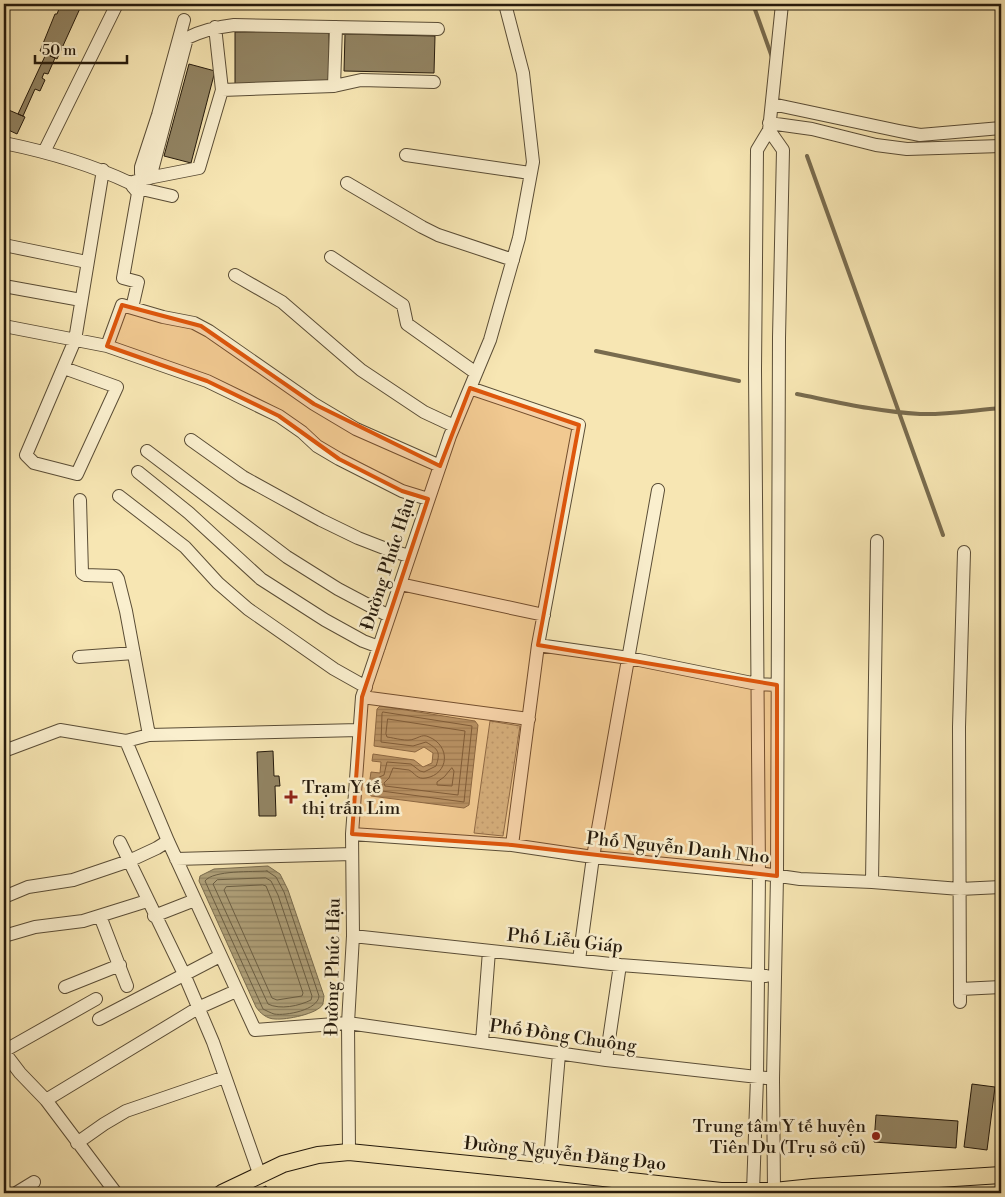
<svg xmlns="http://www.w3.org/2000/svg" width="1005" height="1197" font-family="'Libre Bodoni',serif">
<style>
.grass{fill:url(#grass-dots);stroke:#7c6e52}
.park{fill:url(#park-tufts);stroke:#7c6e52}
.water{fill:url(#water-rules);stroke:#786b4e}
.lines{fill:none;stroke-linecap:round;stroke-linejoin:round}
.shore{stroke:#6a5e43;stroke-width:1}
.stream{stroke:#786b4e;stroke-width:4}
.building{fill:#928463;stroke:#251a0c}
.minor-casing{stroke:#5a4d36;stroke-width:14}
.major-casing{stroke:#251a0c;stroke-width:18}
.minor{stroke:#faefce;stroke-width:12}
.major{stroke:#f7e6b3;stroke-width:16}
.marked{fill:#de560c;fill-opacity:0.2;stroke:#de560c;stroke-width:4;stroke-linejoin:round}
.poi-dot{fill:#8f2418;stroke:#faefce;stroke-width:2}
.labels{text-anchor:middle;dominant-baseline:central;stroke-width:5;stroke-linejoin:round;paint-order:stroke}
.street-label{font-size:18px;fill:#251a0c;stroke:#faefce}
.poi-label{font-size:18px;fill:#251a0c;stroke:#faefce;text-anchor:start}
</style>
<defs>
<pattern id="grass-dots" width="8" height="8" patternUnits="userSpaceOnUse" patternTransform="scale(1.25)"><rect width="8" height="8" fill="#d3c397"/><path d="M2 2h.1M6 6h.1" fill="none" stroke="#b5a781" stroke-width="1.8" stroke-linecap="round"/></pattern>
<pattern id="park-tufts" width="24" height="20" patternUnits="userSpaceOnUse" patternTransform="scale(1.25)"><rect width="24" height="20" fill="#d3c397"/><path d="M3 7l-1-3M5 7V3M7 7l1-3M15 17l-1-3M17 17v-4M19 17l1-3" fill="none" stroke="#b5a781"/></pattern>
<pattern id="water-rules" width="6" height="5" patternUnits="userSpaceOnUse" patternTransform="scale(1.25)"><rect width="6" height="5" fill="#b0a17a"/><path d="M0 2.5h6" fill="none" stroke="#8f8262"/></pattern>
</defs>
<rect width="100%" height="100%" fill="#f7e6b3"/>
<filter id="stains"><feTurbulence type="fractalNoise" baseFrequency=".004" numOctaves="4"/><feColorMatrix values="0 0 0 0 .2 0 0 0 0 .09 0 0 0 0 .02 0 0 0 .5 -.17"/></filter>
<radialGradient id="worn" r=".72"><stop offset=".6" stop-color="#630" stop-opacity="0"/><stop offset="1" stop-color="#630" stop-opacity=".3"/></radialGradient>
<path class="grass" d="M490,721L520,726L503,836L474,833Z"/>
<path class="park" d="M1001,1187V1193H943L942,1189Z"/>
<path class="water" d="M380,706L475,721L478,725L469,805L464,808L371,796L368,792L371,772L380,773L381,762L372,761L373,754L414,760L423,767L432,763L433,753L424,747L415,752L374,746L377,709Z
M268,866L280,874L288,890L324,996C324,997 323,1003 323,1004C318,1014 286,1020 275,1019C267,1019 260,1013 256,1007L199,881L200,876L214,869Z"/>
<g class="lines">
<path class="shore" d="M383,712L472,726L464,802L374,790L375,779L384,775L387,762L411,764L420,771L424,772L436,766C441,752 438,749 426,742L413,746L381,742L382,714Z
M388,719L465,731L458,795L385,786L384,783L389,778L393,768C398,769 404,769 409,770C415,773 417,780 426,778C449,774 451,746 429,737C423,734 420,737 414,739C407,742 395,738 387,737L386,734Z
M452,768L454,771L452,786L437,785V782L444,777Z
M267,871L276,877L284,892L319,996C318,1010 286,1016 274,1014C271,1013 267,1011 263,1009L205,881C213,870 253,872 267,871Z
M266,878L271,881L278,895L312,996L311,1000C299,1006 280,1010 268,1004L213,884L217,880Z
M263,885L266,886L271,898L303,993L302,996L277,1000L272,998L224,890L226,887Z"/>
<path class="stream" d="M753,4L772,57
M807,156L943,535
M596,351L739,381
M797,394C837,402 879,412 920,414C947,415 974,410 1001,408"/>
</g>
<path class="building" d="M61,4H82L57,59L40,51L55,14H57Z
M329,31L330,84L235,85V32Z
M345,34L435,36L434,73L344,71Z
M46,54L55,58L48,74L44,73L42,78L45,80L40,91L35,89L23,116L18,114Z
M189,64L215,71L191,163L164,156Z
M4,108L25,117L17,134L4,128Z
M273,751L274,776H279L280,786H275L276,816H259L257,752Z
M972,1084L995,1087L987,1150L964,1147Z
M876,1115L958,1121L956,1148L874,1142Z
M266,1186L268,1193H250Z"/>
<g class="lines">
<defs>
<path id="minor" d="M215,27L222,90
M334,86L336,27
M772,104L899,131L920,135L1001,128
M769,123L812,129L876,145L907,149L1001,146
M769,130L783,150L779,338L777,876L773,1079L774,1191
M4,143C48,152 90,164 130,183L143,179L199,168L222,90L334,86L361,80L434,82
M44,152L117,4
M406,155L530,173
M150,178L187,38C203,30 217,27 234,25L438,29
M143,179L141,173V167L158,115L184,20
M130,183L138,193L123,278L138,282L132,308
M347,183L422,227L438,235L513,260
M133,187L172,196
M4,245L87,262
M331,257L403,305L407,324L476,373
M235,275L282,302L361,370L424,412L454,426
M4,286L81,300
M4,326L107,346L207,381L279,416L302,432L317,446L339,459L402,491L428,499
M107,346L122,305L163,317L194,323L209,331L314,404L356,429L440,466
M64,368L117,387L77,474L34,463L26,455L75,340L103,170
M470,388L579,425L538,645L512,845
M191,440L243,477L321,520L358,538L389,550L409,556
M147,451L287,557L338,589L389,616
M138,472L189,513L261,579L325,620L363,641L379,647
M119,496L185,547L218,583L248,609L334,669L366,687
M80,500L82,573L85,575L116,576L118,579L126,611L149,735
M400,584L544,615
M538,645L629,658L757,684L777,685
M79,657L134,653
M362,697L529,719
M126,741L168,841L255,1030L348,1023L606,1060L766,1078
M4,751L60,730L126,741L149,735L359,730
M352,834L512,845L593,857L759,873L800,879L872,882L960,889L1001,887
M120,842L184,974L213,1042L260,1176
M176,859L352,854
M872,882L877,541
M4,897L28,887L73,880L129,861L157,848L168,841
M100,916L127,986
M154,916L195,900
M4,936L35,927L83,921L147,901
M353,936L620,965L766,976
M579,960L593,857L658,490
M65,987L120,965
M961,989L1001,987
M960,1002L959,727L964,552
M99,1019L220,956
M482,1042L489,951
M4,1051L96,999
M4,1052L20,1073L46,1100L116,1193
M606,1060L620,965
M46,1100L198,1008L236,991
M77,1143L104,1124L126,1111L225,1077
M349,1152L348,1023L353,936L352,834L362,697L450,436L490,340L519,238L533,162L523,73L505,4
M549,1172L559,1054
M753,1191L757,1078L759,873L755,370L757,150L769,130L782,4
M16,1193L34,1182"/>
<path id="major" d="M222,1193L283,1164L318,1155L349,1152L549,1172L721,1191H774L813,1187L1001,1175"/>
</defs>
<use href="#minor" class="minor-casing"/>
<use href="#major" class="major-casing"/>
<use href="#minor" class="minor"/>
<use href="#major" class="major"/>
</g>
<path class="marked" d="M122,305L201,326L314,404L440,466L470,388L579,425L538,645L777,685V876L512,845L352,834L362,697L428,499L402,491L339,459L279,416L207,381L107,346Z"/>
<g class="poi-dot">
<path d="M288.5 789.5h5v5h5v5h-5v5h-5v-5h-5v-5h5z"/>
<circle cx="876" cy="1136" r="5"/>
</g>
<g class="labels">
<g class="street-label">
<text transform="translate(388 564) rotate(-72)">Đường Phúc Hậu</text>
<text transform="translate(678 848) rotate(6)">Phố Nguyễn Danh Nho</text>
<text transform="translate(565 941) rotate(6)">Phố Liễu Giáp</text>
<text transform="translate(333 967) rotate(-89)">Đường Phúc Hậu</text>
<text transform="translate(563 1036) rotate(8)">Phố Đồng Chuông</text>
<text transform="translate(565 1154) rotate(6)">Đường Nguyễn Đăng Đạo</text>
</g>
<g class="poi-label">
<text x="302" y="787">Trạm Y tế<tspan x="302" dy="21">thị trấn Lim</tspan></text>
<text x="866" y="1126" text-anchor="end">Trung tâm Y tế huyện<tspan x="866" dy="21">Tiên Du (Trụ sở cũ)</tspan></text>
</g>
</g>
<rect width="1005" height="1197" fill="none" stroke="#f7e6b3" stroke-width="20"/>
<rect x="5" y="5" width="995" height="1187" fill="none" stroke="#251a0c" stroke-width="2.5"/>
<rect x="10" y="10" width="985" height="1177" fill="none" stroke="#251a0c"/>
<path d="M35 55v8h92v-8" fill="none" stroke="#251a0c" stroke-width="2.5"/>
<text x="42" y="55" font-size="15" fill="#251a0c" stroke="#faefce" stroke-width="4" paint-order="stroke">50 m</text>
<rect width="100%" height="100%" filter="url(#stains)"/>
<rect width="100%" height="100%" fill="url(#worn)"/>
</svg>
